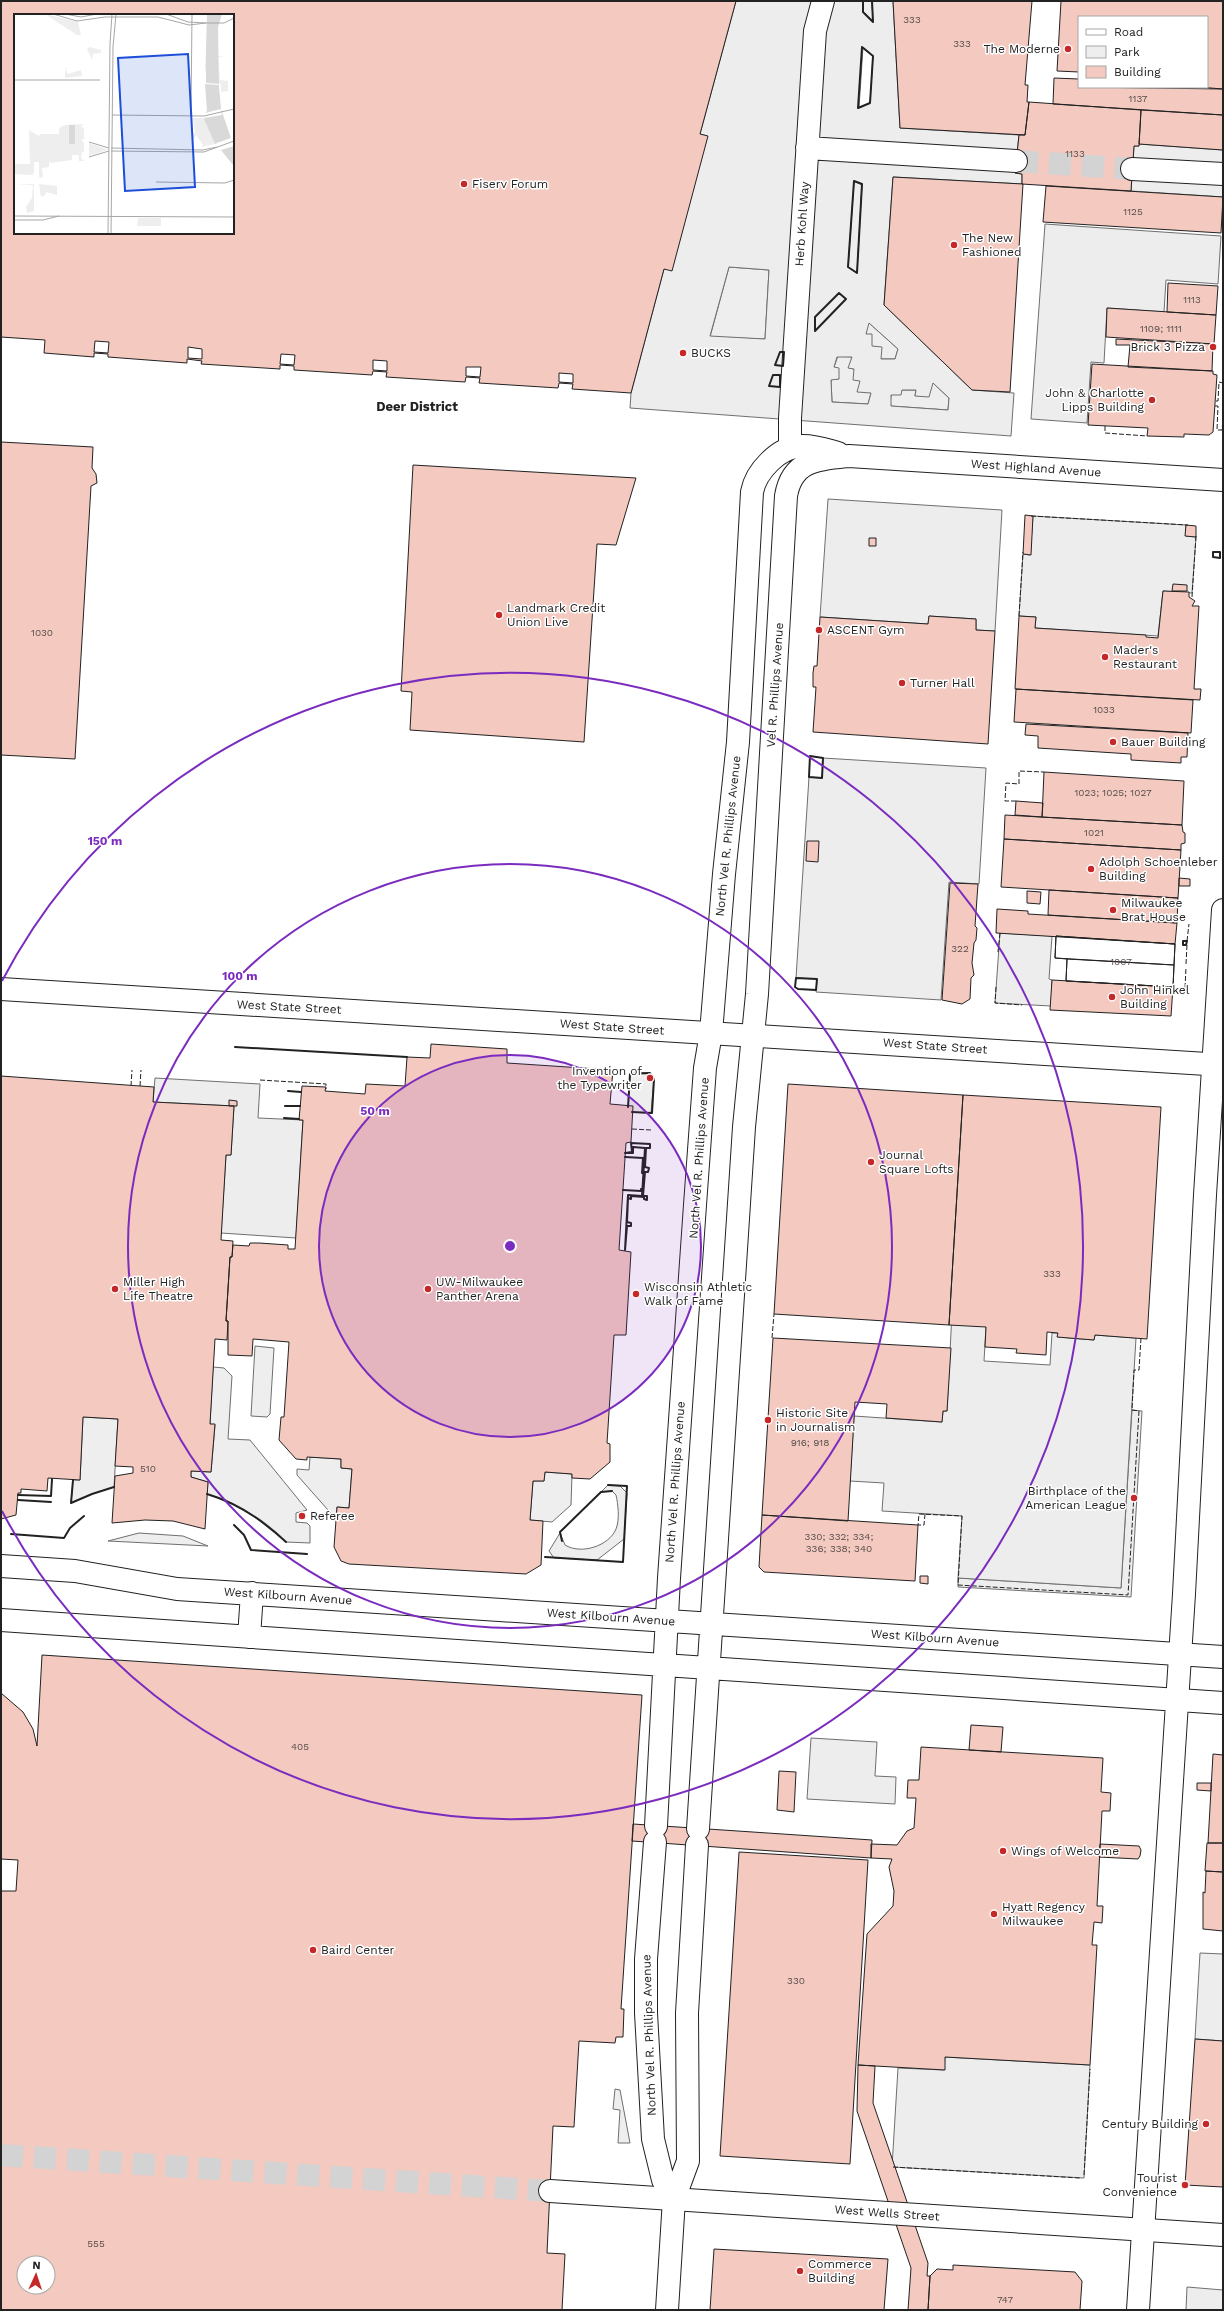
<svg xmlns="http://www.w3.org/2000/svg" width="1224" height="2311" font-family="'Work Sans',sans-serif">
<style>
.green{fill:#eee;stroke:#6f6f6f}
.parking{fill:#ededed;stroke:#6f6f6f;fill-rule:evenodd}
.building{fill:#f3c9c0;stroke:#222;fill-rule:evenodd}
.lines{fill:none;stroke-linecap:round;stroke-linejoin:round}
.street-tunnel{stroke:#d3d3d3;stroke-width:22;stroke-dasharray:22 11;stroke-linecap:butt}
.primary-tunnel{stroke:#d3d3d3;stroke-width:22;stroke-dasharray:22 11;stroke-linecap:butt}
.street-casing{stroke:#222;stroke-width:24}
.secondary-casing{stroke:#222;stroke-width:24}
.primary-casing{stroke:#222;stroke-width:24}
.street{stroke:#fff;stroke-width:22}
.secondary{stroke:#fff;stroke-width:22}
.primary{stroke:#fff;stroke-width:22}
.fence{stroke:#222;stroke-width:1;stroke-dasharray:5 2;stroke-linecap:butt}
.wall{stroke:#222;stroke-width:2}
.ring{fill:none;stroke:#7b2cbf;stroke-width:2}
.poi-dot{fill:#c62828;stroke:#fff;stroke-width:1.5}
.labels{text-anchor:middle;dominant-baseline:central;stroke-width:3;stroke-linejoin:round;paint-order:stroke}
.number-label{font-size:10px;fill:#564c4a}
.poi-label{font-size:12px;fill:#222;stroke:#fff;text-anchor:start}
.street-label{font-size:12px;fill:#222;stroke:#fff}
.neighbourhood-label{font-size:13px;font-weight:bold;fill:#222;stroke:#fff}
.inset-road{fill:none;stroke:#a7a7a7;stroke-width:1}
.view{fill:#1d4ed8;fill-opacity:0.15;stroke:#1d4ed8;stroke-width:2}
.inset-edge{fill:none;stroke:#222;stroke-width:2}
.centre{fill:#7b2cbf;stroke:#fff;stroke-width:2}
.ring-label{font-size:12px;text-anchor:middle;font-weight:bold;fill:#7b2cbf;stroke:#fff;stroke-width:3;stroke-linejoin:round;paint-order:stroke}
</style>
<rect width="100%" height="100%" fill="#fff"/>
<path class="green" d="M863,1H872L873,22L863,12Z
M854,181L862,184L857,273L848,267Z
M729,267L769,270L765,339L710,337Z
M839,293L846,299L815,331V317Z
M869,323L898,349L895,359H881C874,350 860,334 869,323Z
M838,356L852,357L849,368L854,369L860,381L871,393L868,404L832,402L831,379H839L834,367Z
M933,383L949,398L948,410L890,406L891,395L902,390H916L915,396Z
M631,1072L650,1073L654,1079L651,1113L628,1112L630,1074Z
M255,1346L274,1348L270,1414L267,1417L251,1416Z
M213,1367L224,1368L232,1376L228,1439L250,1440L307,1510L296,1513V1522L307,1523L310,1526V1543L286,1542L251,1514L226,1500L207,1494L208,1482L191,1477V1471L211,1472L215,1425L210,1424Z
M1132,1410L1142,1411L1131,1597L958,1587V1578L1121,1588Z
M83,1417L118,1419L114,1487L92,1494L71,1503L73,1480H80Z
M310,1457L341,1459V1468L352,1469L349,1508L337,1507L336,1519L297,1475V1469L309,1470Z
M545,1472L572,1474L571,1505L552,1522L530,1520L533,1481H544Z
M608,1485L620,1486L627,1493L624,1539L597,1560L554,1558L549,1551L560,1533L565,1545C581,1555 609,1546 616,1529C620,1519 618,1504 616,1495L612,1491L601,1492Z
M139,1533L183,1536L208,1546L108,1541Z
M615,2089L620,2090L630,2143H618L620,2110L613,2109Z"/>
<path class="parking" d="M736,1H863V12L873,21L872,1H893L900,128L1019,135L1015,173L1022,174V184L893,177L884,305L972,390L1014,393L1011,436L630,408L631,393L664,269L707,136L700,134ZM863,47L873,56L870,103L859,108ZM854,181L862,185L857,273L848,267ZM729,267L769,270L765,339L710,336ZM839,293L846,299L815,331V317ZM869,323L898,349L895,359H881L882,347L872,346V334H866ZM837,357H852L848,368L854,369L853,380L860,381L857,392L871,393L868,404L832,402L831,380L839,379V368L834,367ZM933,383L949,398L948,410L891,406V395H901L902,390H916L915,396L929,397Z
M1139,144L1223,150V197L1131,191L1134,146H1139Z
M1045,224L1221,236L1218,284L1166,280L1164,312L1107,308L1104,363L1091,362L1087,423L1031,419Z
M828,499L1002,510L995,631L976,630V619L929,616L928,624L820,617Z
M1033,516L1186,525V536L1196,537L1192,593L1163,591L1158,636L1035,628L1036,617L1019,616L1023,554L1030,555Z
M823,758L986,768L979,884L949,882L941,1000L816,992L817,979L796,978L809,777L822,778Z
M1000,933L1052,936L1049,979L1052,980L1051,1006L995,1003Z
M155,1078L260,1084L258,1118L303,1120L296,1238L221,1233L226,1155H231L234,1106L153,1102Z
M963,1095L986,1327L984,1361L1050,1365L1052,1333H1058V1337L1094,1340L1095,1335L1136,1338L1121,1588L958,1578L962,1516L882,1511L884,1483L850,1481L854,1416L942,1422L943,1411H947Z
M811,1738L877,1742L875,1776L896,1777L895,1804L807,1799Z
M1200,1953L1223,1954V2041L1195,2039Z
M945,2057L1090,2065L1084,2178L892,2167L898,2068L944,2070Z
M1187,2287L1223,2290V2310H1186Z"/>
<path class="building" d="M1,1H736L700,134L708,136L672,271L664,269L631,393L572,389L573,384L559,383L558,388L479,383L480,378L466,377L465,382L386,377L387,372L373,371L372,375L294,370V366L280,365V369L201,364L202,361L187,359V363L108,357V354L94,353V357L44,353L45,340L1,337ZM15,15H233V233H15ZM95,341L109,342L108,353L94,352ZM188,347L202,349V359L188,358ZM281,354L295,355L294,365L280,364ZM373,360L387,361V371L373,370ZM466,367H481L480,377L466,376ZM559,373L573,374V383L559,382Z
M893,1H1032L1025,85H1028L1027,102H1029L1025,135L900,128Z
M1061,1H1223V89L1198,87H1207V17H1079V72L1057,71Z
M1054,78L1079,79V87L1223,89V115L1053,104Z
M1029,102L1141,110L1139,146H1134L1131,191L1022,184V174L1015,173L1019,135H1025Z
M1141,110L1223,115V150L1139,144Z
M893,177L1023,184L1010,392L972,390L884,305Z
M1046,186L1223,197L1221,233L1043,222Z
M1168,283L1218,286L1216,315L1167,312Z
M1107,308L1216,315L1214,344L1106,337Z
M1116,339L1213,344L1212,371L1128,367L1130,345H1116Z
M1092,364L1213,371V374L1217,375L1213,432L1209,435L1184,434V437L1147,436L1148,428L1088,425Z
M1,442L93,447L92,468L96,474L97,483L91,486L75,759L1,755Z
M413,465L636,478L616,545L597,544L584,742L410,730L412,692L401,691Z
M1025,515L1033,516L1031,555L1023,554Z
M1186,525L1196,526V537L1185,536Z
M869,538H876V546H869Z
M1173,584L1187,585V591H1172Z
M1163,591L1189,592V597L1195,601L1192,606H1199L1194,689H1201L1200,700L1015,689L1019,616L1036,617L1035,628L1146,635V637L1158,638Z
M929,616L976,619V630L995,631L988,744L813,732L816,687H813V673L814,666H817L820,617L928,624Z
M1016,689L1193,700L1191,733L1014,722Z
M1026,724L1188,733L1187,757H1181V763L1131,760V754L1038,748V736L1025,735Z
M1044,772L1184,781L1182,825L1042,817Z
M1016,801L1043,803L1042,817L1015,815Z
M1005,815L1182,825L1183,832L1185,833V843L1181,844V850L1004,839Z
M1004,839L1181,850L1178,898L1001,887Z
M807,841H819L818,862L806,861Z
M1179,878L1190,879V886H1179Z
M950,883L978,884L975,926L977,928L976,940L974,943L972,963L974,975L971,978L970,999L962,1004L942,1000Z
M1049,890L1178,898L1177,923L1048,915Z
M1027,891L1041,892L1040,904L1027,903Z
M997,909L1028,911V914L1177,923L1175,944L996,933Z
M1056,936L1175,944L1173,987L1066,981L1067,959L1055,958Z
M1056,936L1175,944L1174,965L1055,958Z
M1067,959L1174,965L1173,987L1066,981Z
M1052,980L1173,987L1171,1016L1050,1010Z
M431,1044L507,1049V1063L613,1070L610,1104L633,1106L631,1142L626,1143L619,1250L631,1252L626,1335H614L607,1443L610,1444V1462L590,1479L572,1478V1474L545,1472L544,1481H533L530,1520L543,1521L541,1565L526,1574L349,1564L341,1561L334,1547L337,1507L349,1508L352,1469L341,1468V1459L307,1457V1460L296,1459L279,1440L281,1417H284L289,1342L253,1339L252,1356L228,1355V1321H226L230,1257H232L233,1245L249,1246L250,1243H259L288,1245V1249H295L303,1120H299L302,1086L326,1087L325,1091L365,1094L366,1084L405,1086L407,1057L430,1058Z
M1,1076L154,1087L153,1102L234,1106L231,1155H226L221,1240L233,1241L232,1257H230L226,1321H228L227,1340L215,1339L210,1424H215L211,1472L191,1471V1477L208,1482L205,1529L173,1521L145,1520L112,1523L115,1476L133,1473V1467L115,1466L118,1419L83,1417L80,1480L48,1478L47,1491L21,1489V1493H18L16,1515L1,1519Z
M788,1084L963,1095L949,1325L774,1314Z
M963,1095L1161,1107L1147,1339L1095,1335L1094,1340L1057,1337L1058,1333L1047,1332L1046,1355L1016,1353L1017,1349L985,1347L986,1327L949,1325Z
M229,1100L237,1101V1106H229Z
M773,1338L951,1348L947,1411H943L942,1422L886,1418L887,1404L855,1402L848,1521L762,1515Z
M762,1515L918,1525L915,1581L764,1572L759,1567Z
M920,1576H928V1584L920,1583Z
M42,1655L642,1695L621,2009H624L623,2037H616L615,2043L579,2041L574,2127L553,2126L547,2253L565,2254L562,2310H1V1891H16L18,1860L1,1859V1693L23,1712L33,1729L37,1746ZM24,2263H48V2287H24Z
M971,1725L1003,1727L1001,1752L969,1750Z
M921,1747L1103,1758L1101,1792L1111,1793L1110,1811H1102L1097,1906H1103L1102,1923L1094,1922L1092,1945H1097L1090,2065L945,2057V2070L858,2065L867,1934L893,1906L894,1891L889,1867L892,1859L871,1858V1844L897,1845L907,1831L914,1828L916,1798H907L908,1780H919Z
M1213,1754L1223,1755V1843H1208Z
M779,1771L796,1772L794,1812L777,1810Z
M1197,1783H1211V1791L1197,1790Z
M633,1824L872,1840L871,1858L632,1841Z
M1207,1843H1223V1872L1205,1871Z
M1100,1844L1139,1846L1141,1850L1140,1856L1138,1859L1099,1857Z
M739,1852L868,1860L850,2164L720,2156Z
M1206,1871L1223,1872V1931L1203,1929V1892L1205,1893Z
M1195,2039L1223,2041V2187L1185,2185Z
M858,2065L875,2066L873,2103L928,2263L927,2276H930L928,2310H908L911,2268L857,2111Z
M714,2249L888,2259L884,2310H710Z
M953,2265L1075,2272L1082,2281L1080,2310H928L930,2276L937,2269L953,2270Z"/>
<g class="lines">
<path class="street-tunnel" d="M1016,161L1132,169"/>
<path class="primary-tunnel" d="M1,2155L550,2191"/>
<defs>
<path id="street" d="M807,148L1016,161
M1132,169L1223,174
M790,448V418L815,31L823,1"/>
<path id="secondary" d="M1,1566L75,1571L177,1589L1223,1657
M1,1620L1223,1703
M249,1637L252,1593
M656,1826L669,1578L695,1205L705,1068L711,1033L724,874L738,742L752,492C756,471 779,447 801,446C813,445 827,450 838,453
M698,1829L744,1127L757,994L786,496C792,460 818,459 849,456L1223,480
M655,1842L646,1959V2013L653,2139L663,2180L674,2199
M667,2310L674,2199L688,2161L687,2013L697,1845
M1138,2310L1184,1594L1205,1195L1223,910"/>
<path id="primary" d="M1,989L1223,1065
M550,2191L1223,2235"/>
</defs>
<use href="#street" class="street-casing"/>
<use href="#secondary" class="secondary-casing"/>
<use href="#primary" class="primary-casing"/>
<use href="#street" class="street"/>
<use href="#secondary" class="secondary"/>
<use href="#primary" class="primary"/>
<path class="fence" d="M1216,401H1218L1219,382L1223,383
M1215,406H1218L1217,430H1222L1223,419
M1105,426V433L1147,436
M1031,516L1188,525
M1192,597L1196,536
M1019,616L1023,552
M1016,801H1005L1006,783L1019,784V771L1044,772
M1187,941L1189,924
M998,952L1000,933
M1186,964L1187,945
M996,987L995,1003L1022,1005
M1185,988L1186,968
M260,1080L326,1084V1089
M131,1086L132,1070
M140,1086L141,1070
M632,1129L651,1130
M772,1338L774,1314
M925,1514L924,1525H918L919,1514L962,1516L958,1585L1128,1595L1139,1411L1132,1410L1134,1370H1139L1141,1338
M893,2167L1080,2178
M1084,2175L1090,2069"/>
<path class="wall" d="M863,1V12L873,22L872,1
M862,47L873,56L870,103L858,108Z
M854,181L862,184L857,273L848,267Z
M839,293L846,299L815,331V317Z
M780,352H784L783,366L775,365Z
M773,375H780V387L769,386Z
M1213,552H1220V558L1213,557Z
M810,756L823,758L822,778L809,777Z
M1183,941H1187L1186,945H1183Z
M796,978L817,979L816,990L798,989L795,987Z
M235,1047L407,1057
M288,1091L301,1092
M285,1106H300
M628,1107L630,1074L650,1073L654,1079L652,1113L632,1112
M284,1118L299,1119
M631,1143L650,1144V1148H646L645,1167L649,1168L648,1172H645L643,1196H647V1200L644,1199V1197L631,1196V1199L628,1198L627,1222L631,1223V1226H627L625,1250L628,1195L642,1196L645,1148L633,1147V1153H625L632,1152Z
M625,1157L643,1158L642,1173
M623,1190L641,1191V1189
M73,1480L71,1503L92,1494L114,1487
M207,1494C237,1503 264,1521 286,1542
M18,1495L51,1496L52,1479
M18,1500L51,1502
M234,1525L244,1535L251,1550L307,1554
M11,1534L64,1538L70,1528L84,1516
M562,1541L560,1532L601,1492L612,1491
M545,1557L623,1562L627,1486L608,1485"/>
</g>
<circle cx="510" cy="1246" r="191" fill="#7b2cbf" fill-opacity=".12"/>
<g class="ring">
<circle cx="510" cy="1246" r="191"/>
<circle cx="510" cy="1246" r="382"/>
<path d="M2 981A573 573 0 1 1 2 1511"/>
</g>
<g class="poi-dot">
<circle cx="1068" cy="49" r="4"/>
<circle cx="464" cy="184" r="4"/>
<circle cx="954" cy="245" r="4"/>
<circle cx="1213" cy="347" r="4"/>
<circle cx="683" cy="353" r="4"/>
<circle cx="1152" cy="400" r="4"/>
<circle cx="499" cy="615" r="4"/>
<circle cx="819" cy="630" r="4"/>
<circle cx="1105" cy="657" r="4"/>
<circle cx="902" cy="683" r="4"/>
<circle cx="1113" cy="742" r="4"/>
<circle cx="1091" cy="869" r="4"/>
<circle cx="1113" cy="910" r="4"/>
<circle cx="1112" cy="997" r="4"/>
<circle cx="650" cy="1078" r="4"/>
<circle cx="871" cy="1162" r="4"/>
<circle cx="115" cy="1289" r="4"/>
<circle cx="428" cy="1289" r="4"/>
<circle cx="636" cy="1294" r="4"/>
<circle cx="768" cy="1420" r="4"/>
<circle cx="1134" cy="1498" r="4"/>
<circle cx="302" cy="1516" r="4"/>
<circle cx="1003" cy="1851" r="4"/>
<circle cx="994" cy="1914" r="4"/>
<circle cx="313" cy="1950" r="4"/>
<circle cx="1206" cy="2124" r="4"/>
<circle cx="1185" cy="2185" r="4"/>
<circle cx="800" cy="2271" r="4"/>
</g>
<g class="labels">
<g class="number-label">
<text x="912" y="19">333</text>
<text x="962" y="43">333</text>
<text x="1138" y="98">1137</text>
<text x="1075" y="153">1133</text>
<text x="1133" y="211">1125</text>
<text x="1192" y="299">1113</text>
<text x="1161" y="328">1109; 1111</text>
<text x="42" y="632">1030</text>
<text x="1104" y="709">1033</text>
<text x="1113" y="792">1023; 1025; 1027</text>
<text x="1094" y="832">1021</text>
<text x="960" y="948">322</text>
<text x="1121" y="961">1007</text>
<text x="1052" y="1273">333</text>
<text x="810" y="1442">916; 918</text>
<text x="148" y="1468">510</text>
<text x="839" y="1536">330; 332; 334;<tspan x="839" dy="12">336; 338; 340</tspan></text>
<text x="300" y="1746">405</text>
<text x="796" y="1980">330</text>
<text x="96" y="2243">555</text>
<text x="1005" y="2299">747</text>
</g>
<g class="poi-label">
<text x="1060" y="49" text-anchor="end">The Moderne</text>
<text x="472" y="184">Fiserv Forum</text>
<text x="962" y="238">The New<tspan x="962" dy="14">Fashioned</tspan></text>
<text x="1205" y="347" text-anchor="end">Brick 3 Pizza</text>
<text x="691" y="353">BUCKS</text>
<text x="1144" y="393" text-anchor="end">John &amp; Charlotte<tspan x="1144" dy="14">Lipps Building</tspan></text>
<text x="507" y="608">Landmark Credit<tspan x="507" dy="14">Union Live</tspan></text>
<text x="827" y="630">ASCENT Gym</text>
<text x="1113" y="650">Mader's<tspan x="1113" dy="14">Restaurant</tspan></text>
<text x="910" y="683">Turner Hall</text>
<text x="1121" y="742">Bauer Building</text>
<text x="1099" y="862">Adolph Schoenleber<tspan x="1099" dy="14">Building</tspan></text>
<text x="1121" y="903">Milwaukee<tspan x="1121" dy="14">Brat House</tspan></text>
<text x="1120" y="990">John Hinkel<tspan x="1120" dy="14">Building</tspan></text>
<text x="642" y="1071" text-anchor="end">Invention of<tspan x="642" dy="14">the Typewriter</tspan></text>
<text x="879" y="1155">Journal<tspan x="879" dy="14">Square Lofts</tspan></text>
<text x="123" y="1282">Miller High<tspan x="123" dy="14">Life Theatre</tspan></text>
<text x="436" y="1282">UW-Milwaukee<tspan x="436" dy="14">Panther Arena</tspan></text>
<text x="644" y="1287">Wisconsin Athletic<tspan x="644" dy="14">Walk of Fame</tspan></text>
<text x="776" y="1413">Historic Site<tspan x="776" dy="14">in Journalism</tspan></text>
<text x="1126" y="1491" text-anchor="end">Birthplace of the<tspan x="1126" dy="14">American League</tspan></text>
<text x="310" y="1516">Referee</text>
<text x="1011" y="1851">Wings of Welcome</text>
<text x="1002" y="1907">Hyatt Regency<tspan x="1002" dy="14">Milwaukee</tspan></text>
<text x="321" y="1950">Baird Center</text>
<text x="1198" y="2124" text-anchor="end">Century Building</text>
<text x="1177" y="2178" text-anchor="end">Tourist<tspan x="1177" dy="14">Convenience</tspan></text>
<text x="808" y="2264">Commerce<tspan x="808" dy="14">Building</tspan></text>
</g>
<g class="street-label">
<text transform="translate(802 224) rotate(-86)">Herb Kohl Way</text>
<text transform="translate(1036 468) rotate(4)">West Highland Avenue</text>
<text transform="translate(775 685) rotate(-86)">Vel R. Phillips Avenue</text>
<text transform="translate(728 836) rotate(-84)">North Vel R. Phillips Avenue</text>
<text transform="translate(289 1007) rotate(3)">West State Street</text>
<text transform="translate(612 1027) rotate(4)">West State Street</text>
<text transform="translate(935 1046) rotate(4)">West State Street</text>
<text transform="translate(699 1158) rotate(-86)">North Vel R. Phillips Avenue</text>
<text transform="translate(675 1482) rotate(-86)">North Vel R. Phillips Avenue</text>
<text transform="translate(288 1596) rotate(4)">West Kilbourn Avenue</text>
<text transform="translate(611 1617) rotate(4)">West Kilbourn Avenue</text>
<text transform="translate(935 1638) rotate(4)">West Kilbourn Avenue</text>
<text transform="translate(649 2035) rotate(-92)">North Vel R. Phillips Avenue</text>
<text transform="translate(887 2213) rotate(4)">West Wells Street</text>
</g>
<g class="neighbourhood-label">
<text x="417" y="406">Deer District</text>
</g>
</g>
<g transform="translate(14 14)">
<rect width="220" height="220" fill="#fff"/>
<path d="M31,0L64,8L67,21H63ZM76,33L87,36V39L79,40L78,46L73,35ZM204,42H212L204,43L205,54L206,66L214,67V77L206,78ZM51,54H55L51,55L54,60L67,56L68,62L51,64ZM179,104H190L201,130L187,133L189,131L182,121L179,127V119L181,120ZM70,110L67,112L70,115V125L67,126L70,129V137L67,139L70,141L67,140V144L70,147H65V141H58V146L36,149L35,146V153L28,154L29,164L25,163V148H20V159L18,161L1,160V150H16L15,116L25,122L26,120H45V114L51,111ZM75,129L93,135V136L75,142ZM20,170V197L13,199L12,193L18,184L19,171L1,170ZM25,170L43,172V181L32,178L31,181L27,183ZM147,204V212H123L124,204Z" fill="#eee"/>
<path d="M193,0H208L204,13L205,71L207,95L217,124L215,125L218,132H220V157L206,136L205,128L201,130L190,105ZM55,111H61V130H55Z" fill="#d9d9d9"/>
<path d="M192,52V69L207,70V90L205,71L191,70L193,97L191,99L207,95L208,101L190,104V68ZM217,124L220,132L207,136L219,151L220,157L205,137L203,129Z" fill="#fff"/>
<path class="inset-road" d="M39,0L63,7L91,3H144L175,11L192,9M51,0L67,3L83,0M152,0L174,8L192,9H210L220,4M0,66H86M98,101L190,102L220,95M177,101L178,0M75,128L95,134M97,134L189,136L203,133M97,137L190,138L220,127M75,143L95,137M142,168L211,169L220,166M0,202L220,203M0,206H29L45,202M94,220L96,30L98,0M97,220L99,33L102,0"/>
<path class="view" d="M174,40L181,173L111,177L104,44Z"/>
<rect width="220" height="220" class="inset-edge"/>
</g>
<circle cx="510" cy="1246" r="6" class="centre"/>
<g class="ring-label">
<text x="105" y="845">150 m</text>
<text x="240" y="980">100 m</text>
<text x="375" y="1115">50 m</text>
</g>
<rect width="1224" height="2311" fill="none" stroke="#222222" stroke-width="4"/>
<rect x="1078" y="16" width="130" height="72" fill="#ffffff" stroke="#a7a7a7"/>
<rect x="1086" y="29" width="20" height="6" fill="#ffffff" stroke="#a7a7a7"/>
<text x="1114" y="36" font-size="12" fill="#222222">Road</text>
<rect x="1086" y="46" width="20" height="12" fill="#eeeeee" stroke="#a7a7a7"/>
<text x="1114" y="56" font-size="12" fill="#222222">Park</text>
<rect x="1086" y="66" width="20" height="12" fill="#f3c9c0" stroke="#a7a7a7"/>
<text x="1114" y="76" font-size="12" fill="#222222">Building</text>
<g transform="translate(36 2275) rotate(3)"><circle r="19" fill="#ffffff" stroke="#a7a7a7"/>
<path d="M0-3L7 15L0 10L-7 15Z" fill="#c62828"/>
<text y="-6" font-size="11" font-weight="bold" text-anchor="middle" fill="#222222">N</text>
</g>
</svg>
